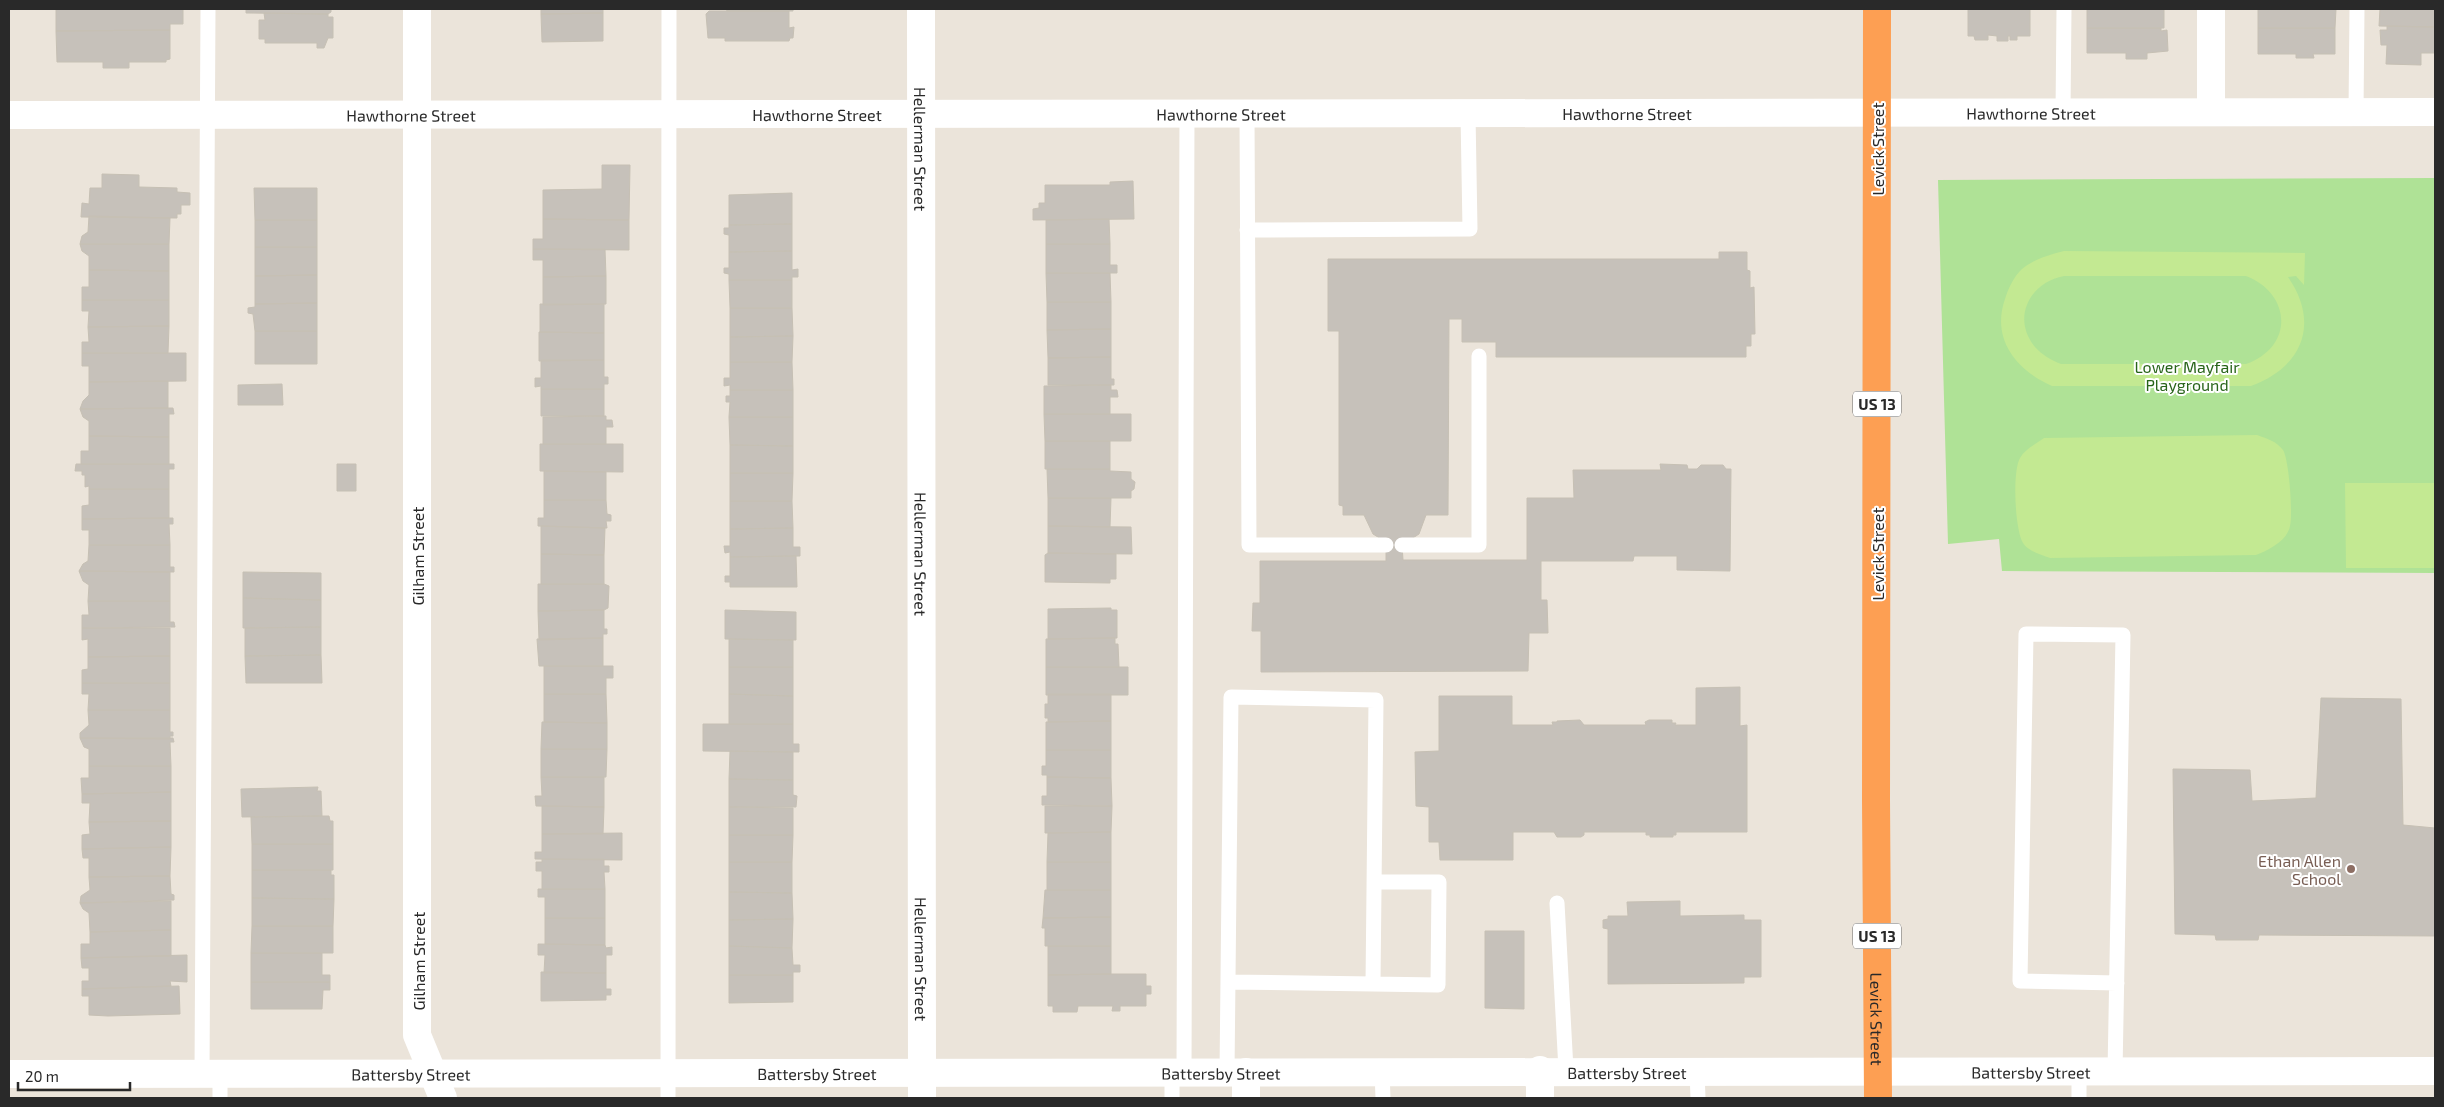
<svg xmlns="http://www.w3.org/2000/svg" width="2444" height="1107" font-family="'Exo 2',sans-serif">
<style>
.green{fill:#afe296}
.pitch{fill:#c3e992;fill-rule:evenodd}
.building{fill:#c6c1ba;stroke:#c6c0b4}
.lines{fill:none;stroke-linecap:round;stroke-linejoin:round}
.lane{stroke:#fff;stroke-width:15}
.street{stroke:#fff;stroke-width:28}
.highway{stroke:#fd9f53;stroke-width:28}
.education-dot{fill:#8d6e63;stroke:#fff;stroke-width:2}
.labels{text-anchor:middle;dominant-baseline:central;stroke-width:4;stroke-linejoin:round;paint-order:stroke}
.shield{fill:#fff;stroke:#696969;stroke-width:1}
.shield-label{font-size:15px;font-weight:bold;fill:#292929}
.street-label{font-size:16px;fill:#292929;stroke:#fff}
.park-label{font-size:16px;fill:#28641a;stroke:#fff}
.education-label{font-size:16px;fill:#785e54;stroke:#fff;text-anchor:end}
</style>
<rect width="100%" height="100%" fill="#ebe4da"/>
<path class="green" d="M2435,178V573L2002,571L1999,539L1948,544L1938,180Z"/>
<path class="pitch" d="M2064,251L2305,253L2304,285L2296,276L2288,277C2320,323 2303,367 2251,386H2052C2016,370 1991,339 2005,299C2008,289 2014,276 2022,269C2034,259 2049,255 2064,251ZM2064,276H2246C2292,294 2294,347 2246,364H2061C2051,360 2042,355 2035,347C2011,318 2030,282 2064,276Z
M2257,435C2268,439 2276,441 2283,450C2289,459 2293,515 2290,526C2287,541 2269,550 2256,555L2050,558C2041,555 2028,551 2023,543C2015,530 2012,472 2020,458C2025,449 2036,444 2044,438Z
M2345,483H2435V568H2346Z"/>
<path class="building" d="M56,9H183V24H170V30L56,31Z
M246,9H331V12L328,14L246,13Z
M541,9H603V13L541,14Z
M726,9H793V11H727Z
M1968,9H2030V36H2017V40H2010V36H2008V41H1997V36L1988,35V40H1975L1974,36H1968Z
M2087,9H2164V28H2087Z
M2258,9H2336L2335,28H2258Z
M2380,9H2435V27L2379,26Z
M709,11H789V28L794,27L793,38H790L789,41H725V38H708L706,14Z
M264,13L328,14V17H333V38H328L324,48H317V43H265V39H259V20H265Z
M603,13V41L542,42L541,14Z
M2387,26L2435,27V53H2421V65L2386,64L2387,45H2381L2380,30H2387Z
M2087,28H2161V31L2167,30L2168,51L2147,53V59H2126V53H2087Z
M2258,28H2335V54H2313L2314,58H2296V54H2258Z
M170,30V59L166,60V62H129V68H103V62H57L56,31Z
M602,165H630L629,220L543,219V190L602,189Z
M102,174L139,175V187L177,188V192L190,193V205H181V214H177V218L81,217L82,203L89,204L90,188H102Z
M1133,181L1134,219L1033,220V209L1039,208V203H1045V185H1110V182Z
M254,188H317V220H255Z
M792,193V224L729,225V195Z
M89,216L170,218L169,244H80L82,236L88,232Z
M543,219L629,220V250L533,249V239H543Z
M1109,219L1110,244H1046V220Z
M255,220H317V247H255Z
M792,224V251L729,252V235L724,234V228H729V225Z
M80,244H169V271L89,270V256L82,251Z
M1046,244H1110V265H1117V273H1046Z
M255,247H317V275L255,276Z
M533,249H605L606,276L543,277V260H533Z
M792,251V270L798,269V277H792V280H729V274L724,273V268H729V252Z
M1719,252H1747V270L1750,271V288L1754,287L1755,334H1751V346H1746V357H1496V342H1462V319H1449L1448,515H1426L1419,534L1402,545L1403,560H1527V498H1574L1573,470H1661L1660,464L1687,465L1688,469H1697L1701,465H1723L1726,469H1731L1730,571L1677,570V556H1634L1633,561H1541V600H1547L1548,633H1529L1528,671L1261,672V631H1252L1253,603H1260V561H1386V542L1373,534L1364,515H1343V506L1339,505V331H1328V259H1719Z
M89,270L169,271V300H82V287H89Z
M1046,273H1110L1111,302H1047Z
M317,275V303L255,304V276Z
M606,276V304L543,305V277Z
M729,280H792V308H730Z
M82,300H169V326L88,327L89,311H82Z
M1047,302H1111V329L1047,330Z
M317,303V331H255L253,314L248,313V308L255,307V304Z
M540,304H604V333L540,332Z
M730,308H792L793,336L730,337Z
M169,326L168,353H82V342H89L88,327Z
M1111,329V357L1048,358L1047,330Z
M255,331H317V364H255Z
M539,332L604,333V360L539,361Z
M793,336L792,362H730V337Z
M82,353H186V381L89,382V366H82Z
M1111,357V379H1114V385H1048V358Z
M541,360H604V377H608V384H604V389H541V386L535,387V378H541Z
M730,362H792L793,390H730V385L724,386V378H730Z
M168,381V408L80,409L83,401L89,395V382Z
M282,384L283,405H238V385Z
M1111,385V390H1117L1118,397H1110V414H1044V386Z
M541,389H604V416H541Z
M730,390H793V417H729L730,402H726V396H730Z
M168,408H173L174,414H169V437L89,436V421L83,417L80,409Z
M1044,414H1131V441H1045Z
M604,416H606V420H612L613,427H606V444H543V417Z
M729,417H793V446L730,445Z
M89,436L169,437V464H81V451H89Z
M1045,441H1110V469H1045Z
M540,444H623V472L540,471Z
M730,445L793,446V473H730Z
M76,464H174V469H169V489H89V486L85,487V475H82V471H75Z
M337,464H356V491H337Z
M1047,469H1110V471L1131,472V479L1135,482L1134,489L1131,491V498H1048Z
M544,471L606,472V500H544Z
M730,473H793L792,501H730Z
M89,489H169V518L82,519V506L89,505Z
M1048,498H1111L1110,527L1048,526Z
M544,500H606L607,514L611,515V521H606L607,528L538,526V518H544Z
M730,501H792L793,528L730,529Z
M173,518V524H169L170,545H89V530H82V519Z
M541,526L605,528L604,555L541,554Z
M1048,526L1131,527L1132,554L1048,553Z
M793,528V547H800V556L730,557V552L725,553L724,546H730V529Z
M89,545H170V567H174V572L79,571L83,564L88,561Z
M1048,553L1116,554V579H1110V583L1045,582V555Z
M541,554L604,555V584H541Z
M796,556L797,587H730V582H725V576H730V557Z
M79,571L170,572V601H88L89,585L83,581Z
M243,572L321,573V600L243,598Z
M538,584H604L609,586L608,608L604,610L538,611Z
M243,598L321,600V627L243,628Z
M88,601H170V622H174L175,627L82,628V615H89Z
M1111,608V610H1117V638L1048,639V609Z
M604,610V629H607V634H603V638L539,640L538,611Z
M725,610L796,612V640L725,639Z
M321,627V655L245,656V628Z
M82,628H170V656L88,657V639L82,640Z
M603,638V666H539L537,639Z
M1115,638V644H1118L1119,667H1046V639Z
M729,639L793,640V667H729Z
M321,655L322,683H246L245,656Z
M170,656V683H82V670L88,669V657Z
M544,666H613V678H606V694H544Z
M729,667H793V696L729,694Z
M1046,667H1128V695H1046Z
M82,683H170V710H88L89,694H82Z
M1740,687V726L1747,725V832H1676V835H1673V837H1650V835H1646V832H1584V835L1581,837H1557L1554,832H1513V860H1440L1439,842H1429V807L1416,806L1415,752L1439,751V696H1512V725H1553L1552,722H1557V721L1580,720L1584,725H1646L1645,722L1649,720H1672V723H1676L1675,725H1696V688Z
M544,694H606L607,723L544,722Z
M729,694L793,696V724H729Z
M1048,694H1111V721L1048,722V718H1045V704H1048Z
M2321,698L2401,699L2403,825L2435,828V936L2259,935L2258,940H2216L2215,935L2175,934L2173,769L2250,770L2252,801L2316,798Z
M88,710H170V732H173V736H170V739L80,738V733L89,725Z
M1111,721V750H1046V722Z
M542,722L607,723V749H541Z
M703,724H793V744H799V752L703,751Z
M80,738H173L174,742H170L171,766H89V749L84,747Z
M541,749H607L606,777H541Z
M1046,750H1111V778L1047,777V775H1042V766H1046Z
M730,751L793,752V780L729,779Z
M89,766H171V792L82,794L81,778H89Z
M541,777H604V807L536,806L535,796H542Z
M1047,777L1111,778L1112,806L1042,805V796H1047Z
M729,779L793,780V795L797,796L796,807H729Z
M318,787L317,791H321L322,816L242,817L241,789Z
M171,792V821L89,822L90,803H82V794Z
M542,806L604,807L603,834H542Z
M1045,806H1112L1111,832L1045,833Z
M729,807L793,808V835H729Z
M322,816H329L330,821H333V844H252L251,817Z
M171,821V847L82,849V835L90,834L89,822Z
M1111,832V862H1047L1048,833Z
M622,833V860L535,859V852H542V834Z
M729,835H793L792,862H729Z
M252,844H333V870H252Z
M171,847L170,876L89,877V858H83L82,849Z
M542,859H604V866H609V872H604L605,889H542V871H536V862H542Z
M729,862H792V893L729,892Z
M1047,862H1111V890H1047Z
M252,870H331V875H334V899L252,898Z
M170,876L171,894L174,895V900L80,903L81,896L90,890L89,877Z
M538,889H605V918H545V897H538Z
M1045,890H1111V917L1043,918Z
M729,892L792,893L793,919L729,920Z
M252,898L334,899L333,926H252Z
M171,901V930L90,932L89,913L83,909L80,903Z
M1680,901V916L1744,915V920H1761V977H1744V983L1608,984V929L1603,928V920L1608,919V916H1628L1627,902Z
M1111,917V946H1045V928H1042L1043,918Z
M545,918H605V945L545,944Z
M793,919L792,948L729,946V920Z
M252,926H333V953H251Z
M171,930V956L81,958V944H90V932Z
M1485,931H1524V1009L1485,1008Z
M538,944L605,945L606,948L612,947V955H606V973H544L545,955H538Z
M729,946L792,948L793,965H800V972H793V975H729Z
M1048,946H1111V974L1048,975Z
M251,953H322V975H330V982H251Z
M187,955V982L170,981L171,986L82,989V981H89V968H82L81,958Z
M541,972L606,973V989H611V995H606V1000L541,1001Z
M1111,974H1146V986H1151V994H1146V1006H1120V1011H1112L1113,1006H1078L1077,1012H1053V1006H1048V975Z
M729,975H793V1002L729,1003Z
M251,982H330V990H323L322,1009H251Z
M179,986L180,1014L108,1016L89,1015V996H82V989Z"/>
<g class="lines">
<path class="lane" d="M2356,112L2357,9
M2063,113L2064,9
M1247,114L1249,545H1386
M1247,230L1470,229L1468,114
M1402,545H1479V356
M1557,903L1566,1070
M1373,984L1438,985L1439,882H1374
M1184,1072L1187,114
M1227,1072L1231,697L1376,700L1373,984L1228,982
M1382,1072L1383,1098
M1697,1072L1698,1098
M2079,1072V1098
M2115,1072L2123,635L2026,634L2020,981L2117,983
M202,1073L208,9
M220,1073V1098
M668,1098L669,9
M1172,1098V1073"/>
<g class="street">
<path d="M417,9V1035L443,1098"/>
<path id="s1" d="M921,9L922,1098"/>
<path d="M2211,112V9"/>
<path id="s2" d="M9,115L2435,112"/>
<path d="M1540,1070V1098"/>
<path id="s3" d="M9,1074L2435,1071"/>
<path d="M1246,1098V1072"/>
</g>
<path class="highway" id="s4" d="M1877,9L1876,800L1878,1098"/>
</g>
<circle class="education-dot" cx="2351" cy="869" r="5"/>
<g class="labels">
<g class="shield">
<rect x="1853" y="391.5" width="48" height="25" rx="4"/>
<rect x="1853" y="923.5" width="48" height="25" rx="4"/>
</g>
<g class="shield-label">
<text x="1877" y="404">US 13</text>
<text x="1877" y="936">US 13</text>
</g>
<g class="street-label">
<text stroke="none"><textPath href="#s2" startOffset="1618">Hawthorne Street</textPath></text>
<text stroke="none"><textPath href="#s2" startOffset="2022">Hawthorne Street</textPath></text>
<text stroke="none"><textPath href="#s2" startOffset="808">Hawthorne Street</textPath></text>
<text stroke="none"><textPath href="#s2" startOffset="1212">Hawthorne Street</textPath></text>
<text stroke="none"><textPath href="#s2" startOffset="402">Hawthorne Street</textPath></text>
<text stroke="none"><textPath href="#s1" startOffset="140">Hellerman Street</textPath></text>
<text transform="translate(1877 149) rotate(-90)">Levick Street</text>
<text stroke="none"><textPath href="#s1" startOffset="545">Hellerman Street</textPath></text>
<text transform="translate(1877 554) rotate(-90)">Levick Street</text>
<text transform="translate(417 556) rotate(-90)">Gilham Street</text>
<text stroke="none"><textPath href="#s1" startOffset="950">Hellerman Street</textPath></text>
<text transform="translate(418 961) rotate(-90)">Gilham Street</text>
<text stroke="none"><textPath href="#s4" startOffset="1010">Levick Street</textPath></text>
<text stroke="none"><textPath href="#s3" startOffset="1618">Battersby Street</textPath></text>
<text stroke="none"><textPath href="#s3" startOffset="1212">Battersby Street</textPath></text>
<text stroke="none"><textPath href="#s3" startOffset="2022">Battersby Street</textPath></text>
<text stroke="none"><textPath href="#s3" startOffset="402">Battersby Street</textPath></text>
<text stroke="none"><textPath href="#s3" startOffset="808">Battersby Street</textPath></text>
</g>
<g class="park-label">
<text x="2187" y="366">Lower Mayfair<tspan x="2187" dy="18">Playground</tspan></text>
</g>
<g class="education-label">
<text x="2341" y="860">Ethan Allen<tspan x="2341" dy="18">School</tspan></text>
</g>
</g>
<rect width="2444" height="1107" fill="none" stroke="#292929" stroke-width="20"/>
<path d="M18 1082v8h112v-8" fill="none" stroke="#292929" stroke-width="2.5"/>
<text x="25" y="1082" font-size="15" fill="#292929" stroke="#ffffff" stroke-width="4" paint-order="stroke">20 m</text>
</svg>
